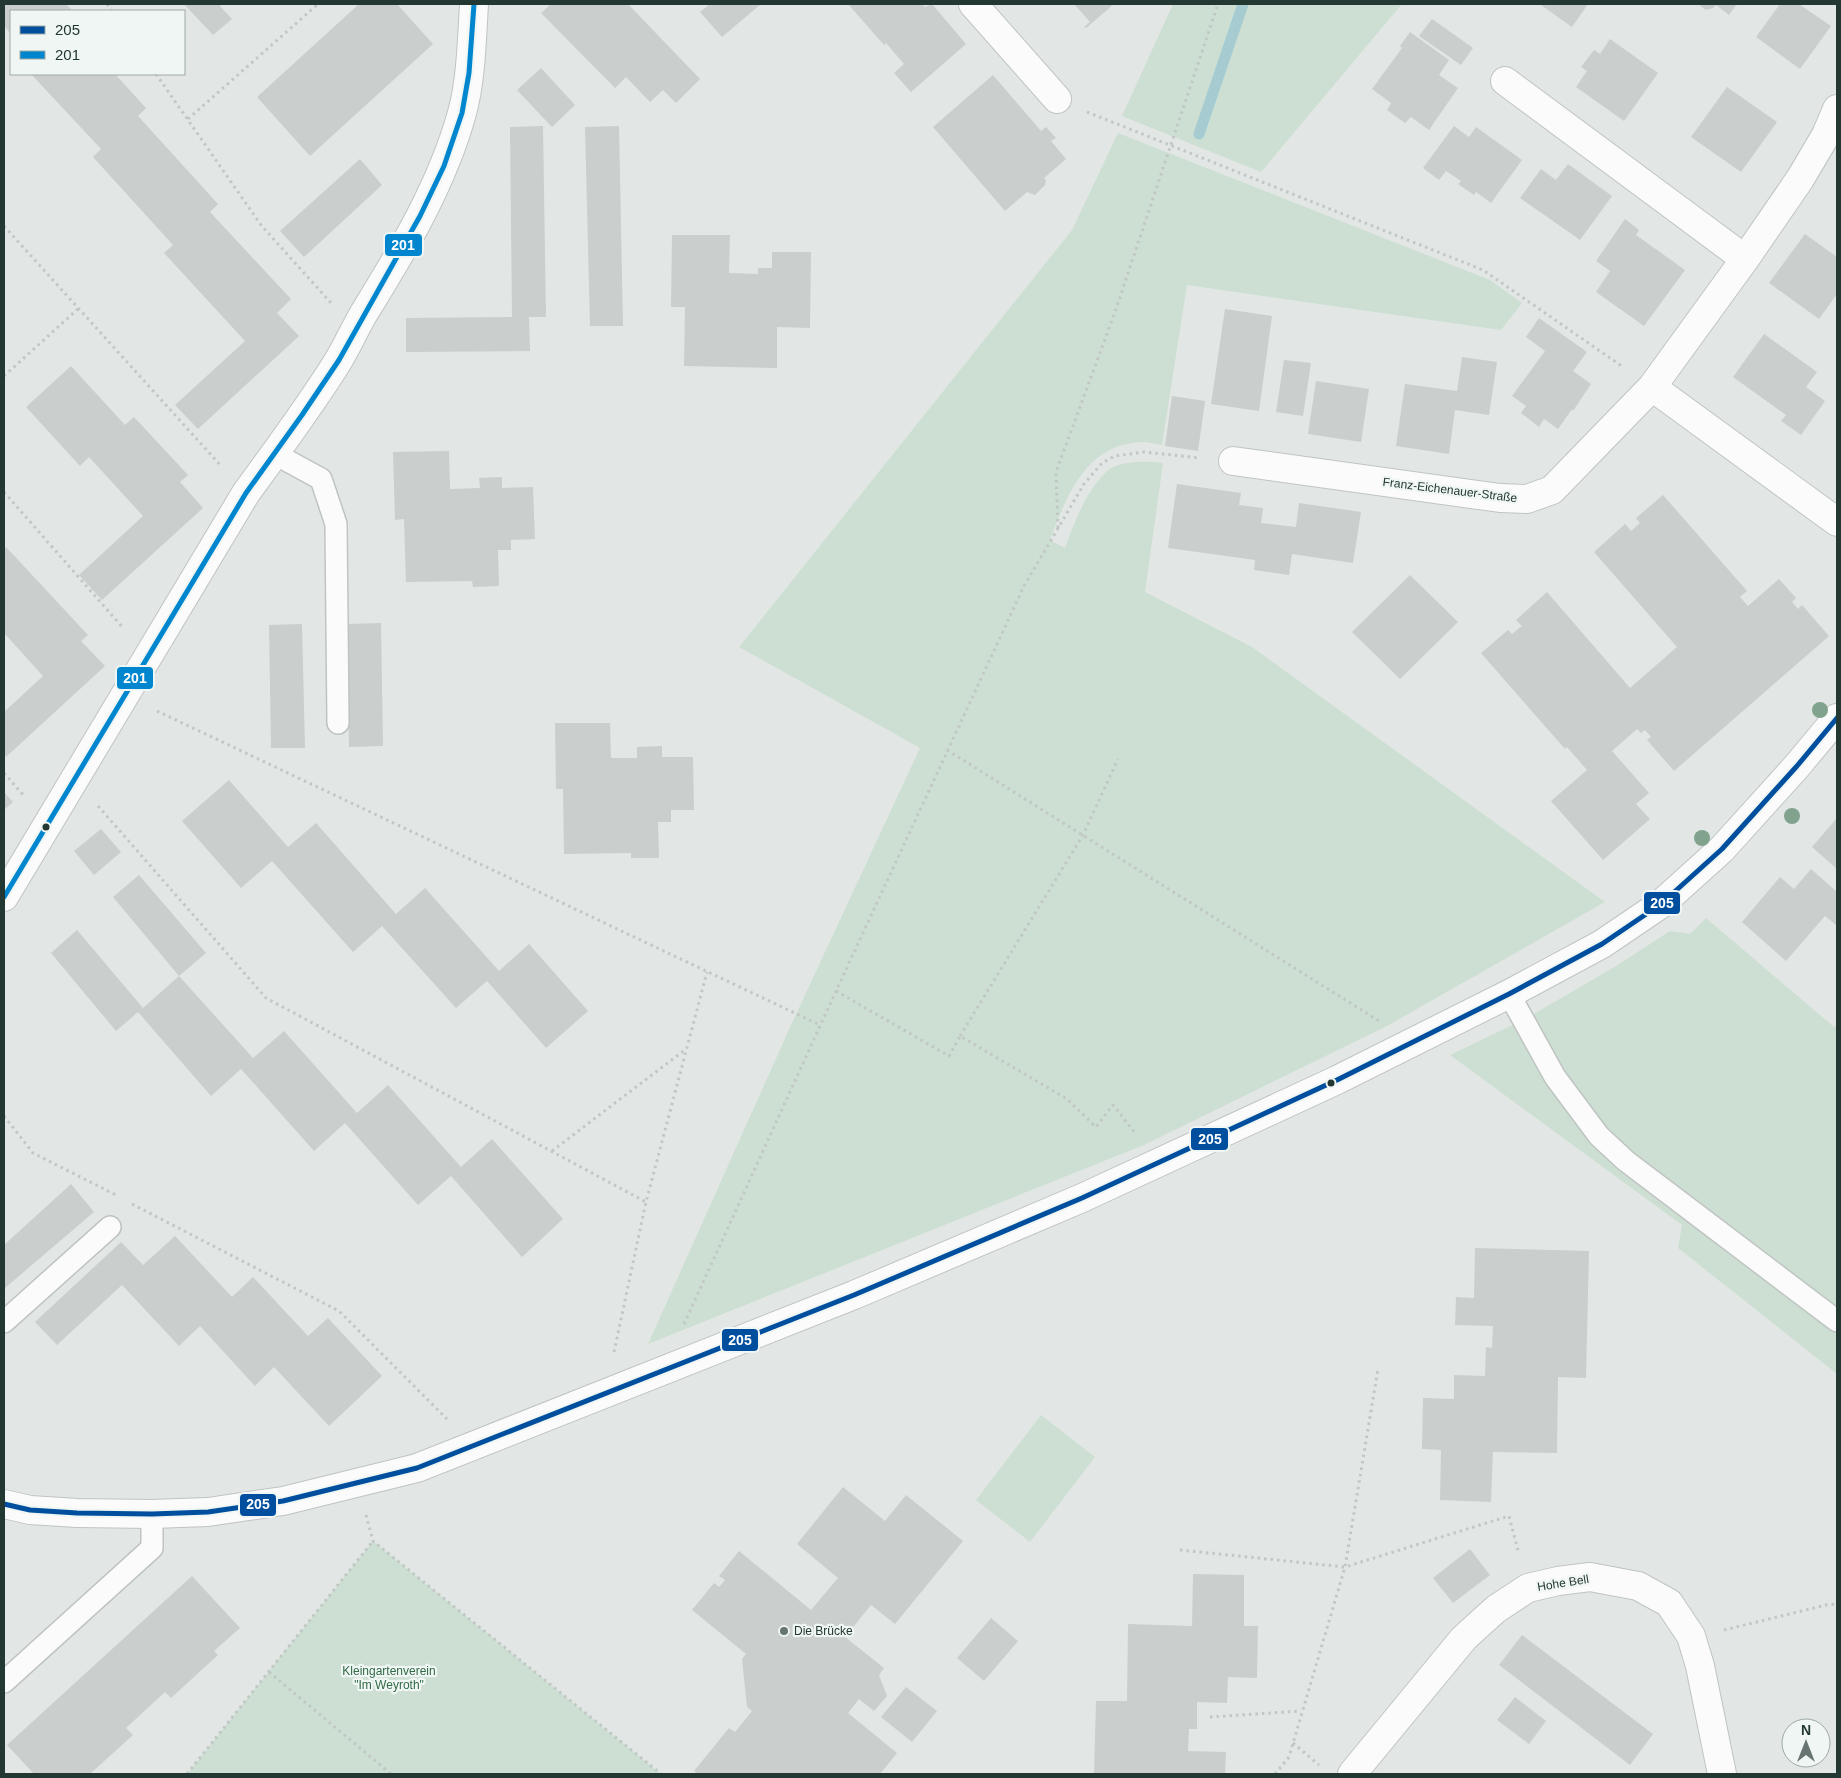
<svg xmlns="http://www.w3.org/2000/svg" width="1841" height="1778" font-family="Arial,sans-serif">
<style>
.green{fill:#cddfd2}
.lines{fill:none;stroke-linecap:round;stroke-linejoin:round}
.stream{stroke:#a6ccd1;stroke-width:11}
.building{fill:#cacecc}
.service-casing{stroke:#bfc4c2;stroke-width:24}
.minor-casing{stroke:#bfc4c2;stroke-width:30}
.path{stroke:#c0c7c5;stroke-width:3;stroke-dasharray:2.5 4;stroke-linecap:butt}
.service{stroke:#fbfbfb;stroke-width:21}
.minor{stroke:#fbfbfb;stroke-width:28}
.bus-1-casing{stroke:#f0f6f3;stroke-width:9}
.bus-2-casing{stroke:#f0f6f3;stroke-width:9}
.bus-1{stroke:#004f9f;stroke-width:5}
.bus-2{stroke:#0086ce;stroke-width:5}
.tree{fill:#81a38e}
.bus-dot{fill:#233832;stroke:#f0f6f3;stroke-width:2}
.poi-dot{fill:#667571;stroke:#f0f6f3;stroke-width:2}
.labels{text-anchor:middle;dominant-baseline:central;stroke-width:4.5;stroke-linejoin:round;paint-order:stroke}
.street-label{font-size:12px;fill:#233832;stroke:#f0f6f3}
.poi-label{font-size:12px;fill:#233832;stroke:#f0f6f3;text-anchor:start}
.park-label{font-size:12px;fill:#316b47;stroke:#f0f6f3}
.line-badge{stroke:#f0f6f3;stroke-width:2}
.badge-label{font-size:14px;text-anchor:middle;font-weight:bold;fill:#fff}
</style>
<rect width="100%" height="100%" fill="#e2e7e5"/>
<path class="green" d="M1173,4H1402L1261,172L1122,116Z
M1118,133L1490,280L1522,303L1501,330L1187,285L1162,445C1156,444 1149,442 1142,442C1086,444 1067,495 1050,540L1065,548C1074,523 1086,491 1106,472C1118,460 1147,461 1163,463L1145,592L1252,647L1605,902L1387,1026L1144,1145L648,1344L791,1025L920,748L739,647L1072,230Z
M1706,918L1834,1027L1837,1025V1374L1678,1248L1682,1225L1450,1055L1527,1018L1616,966L1670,931L1690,934Z
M1041,1415L1095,1457L1030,1542L976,1500Z
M373,1541L661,1774H187Z"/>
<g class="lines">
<path class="stream" d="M1199,134L1243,4"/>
</g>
<path class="building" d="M4,4H66L73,11H11V34L4,26Z
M184,4H222L220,6L232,19L213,35Z
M359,4H397L433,44L310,156L257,97Z
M551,4H628L700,79L676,103L663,90L650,102L626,77L615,88L541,13Z
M710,4H761L722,37L700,12Z
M848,4H922L925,7L932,4L966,44L911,92L894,73L904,64L886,43L884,45Z
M1074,4H1114L1086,28L1084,27L1090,22Z
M1542,4H1588L1572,27L1541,5Z
M1698,4H1737L1729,15L1716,5L1713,8L1706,10Z
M1780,4H1799L1831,26L1800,69L1756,37Z
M1432,19L1473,48L1461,65L1419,36Z
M1410,32L1449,60L1439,75L1458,88L1429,130L1411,117L1405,123L1387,110L1391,103L1372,89L1402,48L1400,46Z
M1610,39L1658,73L1624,121L1576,87L1587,71L1581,67L1594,50L1600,54Z
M541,68L575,105L552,127L517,90Z
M31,74H115L146,108L138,116L218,204L210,212L291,299L277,313L299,336L198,429L175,405L245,341L164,253L173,245L93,157L101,149Z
M993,75L1041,131L1046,127L1056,138L1051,141L1066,159L1044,178L1046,180L1045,185L1035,195L1027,192L1005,211L933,127Z
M1727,87L1777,122L1741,172L1691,137Z
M543,126L546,317H529L530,351L406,352V318L512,317L510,127Z
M619,126L623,326H590L585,127Z
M1454,126L1469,137L1476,127L1522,160L1491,203L1476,192L1474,195L1458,184L1461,181L1446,171L1439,180L1423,168Z
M360,159L382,185L304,257L280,231Z
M1568,164L1612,196L1580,240L1520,198L1541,169L1556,180Z
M1625,219L1639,230L1636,235L1685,270L1644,326L1596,292L1610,271L1596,261Z
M1805,234L1837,257V294L1819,319L1769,283Z
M672,235H730L729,273L758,274V268H772V252H811L810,328L777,327V368L684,366L685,307H671Z
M1225,309L1272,316L1259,411L1211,404Z
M1539,318L1587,352L1573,371L1591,384L1573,411L1572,409L1558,429L1544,419L1539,427L1521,413L1526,406L1512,396L1545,351L1526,337Z
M1764,334L1817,372L1806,387L1825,401L1801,435L1781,421L1786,415L1733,377Z
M1462,357L1497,362L1489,415L1455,410L1449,454L1396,446L1405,384L1457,391Z
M1284,360L1311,363L1303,416L1276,412Z
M71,366L125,425L134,417L188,475L180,482L203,508L102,600L79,575L143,516L89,457L80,466L26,407Z
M1316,381L1369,389L1361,442L1308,434Z
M1172,396L1205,401L1198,451L1165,446Z
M449,451L450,489L480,488L479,478L502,477V488L533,487L535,539L511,540V550H498L499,586L473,587L472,581L406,582L404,519L395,520L393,452Z
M1177,484L1241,493L1239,505L1263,508L1261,523L1296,527L1299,503L1361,512L1353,563L1292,554L1289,575L1254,570L1255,560L1168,548Z
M1663,495L1747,591L1740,597L1748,606L1779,579L1796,598L1792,602L1798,609L1802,605L1829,636L1674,771L1647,740L1651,737L1645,730L1641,733L1637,729L1612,751L1649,793L1636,804L1650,819L1603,860L1551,801L1587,770L1567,747L1565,749L1481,653L1508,630L1512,634L1522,626L1516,620L1547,592L1630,688L1677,647L1594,552L1625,524L1631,531L1640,523L1636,518Z
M6,547L88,635L81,641L105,666L6,757L4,755V712L43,676L4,633V549Z
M1410,575L1458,622L1400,679L1352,632Z
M381,623L383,746L349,747L347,624Z
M302,624L305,748H271L269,625Z
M555,723H610L611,758H637V747L662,746V757H693L694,810H671V822H658L659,858H631V853L564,854L563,789H556Z
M229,780L288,847L316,823L396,914L425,888L499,971L529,944L588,1011L546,1048L487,981L456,1008L382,926L353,952L272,861L241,888L182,821Z
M4,792L13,802L4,810Z
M1837,818V869L1812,847Z
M101,829L121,852L94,875L74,851Z
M1811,869L1837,892V926L1825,916L1786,961L1742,922L1780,877L1794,889Z
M139,875L206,953L179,976L113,897Z
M77,930L143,1008L179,976L253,1058L284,1031L357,1113L388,1085L461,1167L492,1139L563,1219L522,1257L451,1176L418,1205L345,1123L314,1151L241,1069L211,1096L138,1012L116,1031L51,953Z
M71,1184L94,1212L5,1288L4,1286V1245Z
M175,1236L232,1297L253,1277L308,1336L328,1318L382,1376L329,1426L274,1367L255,1386L200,1326L179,1346L122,1285L57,1345L35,1322L121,1242L143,1265Z
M1475,1248L1589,1251L1586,1378L1558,1377L1557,1453L1493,1452L1491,1502L1440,1500L1441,1450L1422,1449L1423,1398L1454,1399V1375L1485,1376L1486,1347L1492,1348L1493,1326L1455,1325L1456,1297L1474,1298Z
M843,1487L885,1521L906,1495L963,1541L895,1624L871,1605L845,1637L884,1668L879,1675L887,1696L874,1711L859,1699L848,1713L897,1753L880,1774H698L694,1771L729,1728L735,1732L752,1711L747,1707L742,1659L746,1654L692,1610L714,1583L719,1587L725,1580L719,1576L739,1551L811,1610L838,1578L797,1544Z
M1470,1549L1490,1575L1453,1603L1433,1578Z
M1193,1574L1244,1575V1626H1258L1257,1678L1228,1677L1227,1703L1197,1702V1729H1189L1188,1751L1226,1752L1225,1774H1094L1096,1701H1127L1128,1624L1192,1626Z
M192,1576L240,1628L214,1651L218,1655L171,1698L165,1692L126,1728L133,1735L90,1774H82L80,1772L78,1774H34L7,1745Z
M991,1618L1018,1641L984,1681L957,1658Z
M1522,1635L1653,1734L1630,1765L1499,1665Z
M906,1687L937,1711L912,1742L881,1717Z
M1515,1697L1546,1721L1529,1744L1497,1720Z"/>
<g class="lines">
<defs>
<path id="service" d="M275,454L321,479L336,524L338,723
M1509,994L1555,1077L1599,1136L1626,1161L1837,1321
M4,1322L110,1227
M4,1682L152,1548V1514"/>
<path id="minor" d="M973,4L1057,99
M1505,81L1745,259
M1652,387L1837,522
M1233,461L1500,498L1527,499L1552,490L1652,387L1745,259L1800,179L1826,135L1837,109
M4,897L246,493C276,452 307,410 335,366C346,349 354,330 364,313C403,250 442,185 462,113C471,81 472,38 474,4
M4,1504L30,1510L77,1513L152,1514L208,1512L283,1501L417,1468L854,1295L1082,1198L1337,1080L1509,994L1602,944L1661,904L1722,849L1797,766L1837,718
M1352,1774L1464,1638L1496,1609L1528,1588L1558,1581L1590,1577L1638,1586L1669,1603L1691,1636L1700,1666L1722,1774"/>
</defs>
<use href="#service" class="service-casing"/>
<use href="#minor" class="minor-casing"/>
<path class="path" d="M107,4L112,11
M156,74L261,225L331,303
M1087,112L1483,270L1623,367
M188,119L318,4
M4,226L222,467
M4,376L79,308
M4,492L124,629
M1058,528L1056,472L1115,312L1218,4
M157,711L820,1025
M947,750L1379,1021
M4,773L25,797
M98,806L266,998L646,1202
M836,991L949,1056L960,1036L1067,1099L1096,1127L1113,1105L1136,1134
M960,1036L1083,835L1118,759
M4,1116L33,1153L116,1195
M552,1151L686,1049
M132,1204L339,1311L447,1419
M684,1324L836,991L1024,586L1084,484L1102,463L1115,456L1144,452L1200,458
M614,1352L646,1202L707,972
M366,1515L373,1541L661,1774
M1180,1550L1345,1567L1509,1516L1519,1554
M1724,1630L1826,1605L1837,1604
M269,1672L391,1774
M1210,1717L1301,1711
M1293,1743L1319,1765
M187,1774L373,1541
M1275,1774L1289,1757L1345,1567L1378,1369"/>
<use href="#service" class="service"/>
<use href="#minor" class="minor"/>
<defs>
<path id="bus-1" d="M4,1504L30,1510L77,1513L152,1514L208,1512L283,1501L417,1468L854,1295L1082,1198L1337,1080L1509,994L1602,944L1661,904L1722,849L1797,766L1837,718"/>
<path id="bus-2" d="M4,897L246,493L302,415L339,360L420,216L444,166L462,113L469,73L474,4"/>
</defs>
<use href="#bus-1" class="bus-1-casing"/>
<use href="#bus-2" class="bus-2-casing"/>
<use href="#bus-1" class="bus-1"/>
<use href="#bus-2" class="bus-2"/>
</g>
<g class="tree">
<circle cx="1820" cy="710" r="8"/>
<circle cx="1792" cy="816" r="8"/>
<circle cx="1702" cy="838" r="8"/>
</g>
<g class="bus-dot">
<circle cx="46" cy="827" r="4.5"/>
<circle cx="1331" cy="1083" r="4.5"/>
</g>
<circle class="poi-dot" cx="784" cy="1631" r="5"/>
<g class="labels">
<g class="street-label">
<text transform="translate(1450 490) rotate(7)">Franz-Eichenauer-Straße</text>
<text transform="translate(1563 1583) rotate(-9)">Hohe Bell</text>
</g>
<g class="poi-label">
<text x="794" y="1631">Die Brücke</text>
</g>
<g class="park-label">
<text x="389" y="1671">Kleingartenverein<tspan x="389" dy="14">"Im Weyroth"</tspan></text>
</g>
</g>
<g class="line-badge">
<rect x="384" y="233" width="39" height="24" rx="5" fill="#0086ce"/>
<rect x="116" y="666" width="38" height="24" rx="5" fill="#0086ce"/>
<rect x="1643" y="891" width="38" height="24" rx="5" fill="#004f9f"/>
<rect x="1190" y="1127" width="39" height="24" rx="5" fill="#004f9f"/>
<rect x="721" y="1328" width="38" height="24" rx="5" fill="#004f9f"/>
<rect x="239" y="1493" width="38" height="24" rx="5" fill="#004f9f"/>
</g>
<g class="badge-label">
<text x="403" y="250">201</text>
<text x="135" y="683">201</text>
<text x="1662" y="908">205</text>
<text x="1210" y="1144">205</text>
<text x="740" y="1345">205</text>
<text x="258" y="1509">205</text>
</g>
<rect width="1841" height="1778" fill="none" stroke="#233832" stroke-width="10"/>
<rect x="10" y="10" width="175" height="65" fill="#f0f6f3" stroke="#9eaaa6"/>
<rect x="20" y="26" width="25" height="8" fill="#004f9f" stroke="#9eaaa6"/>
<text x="55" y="35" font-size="15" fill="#233832">205</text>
<rect x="20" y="51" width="25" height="8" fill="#0086ce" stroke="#9eaaa6"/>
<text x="55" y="60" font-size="15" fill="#233832">201</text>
<g transform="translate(1806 1743)"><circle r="24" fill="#f0f6f3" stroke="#9eaaa6"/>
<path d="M0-4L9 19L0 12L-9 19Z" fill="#667571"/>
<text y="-8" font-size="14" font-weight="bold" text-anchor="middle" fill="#233832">N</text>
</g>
</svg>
